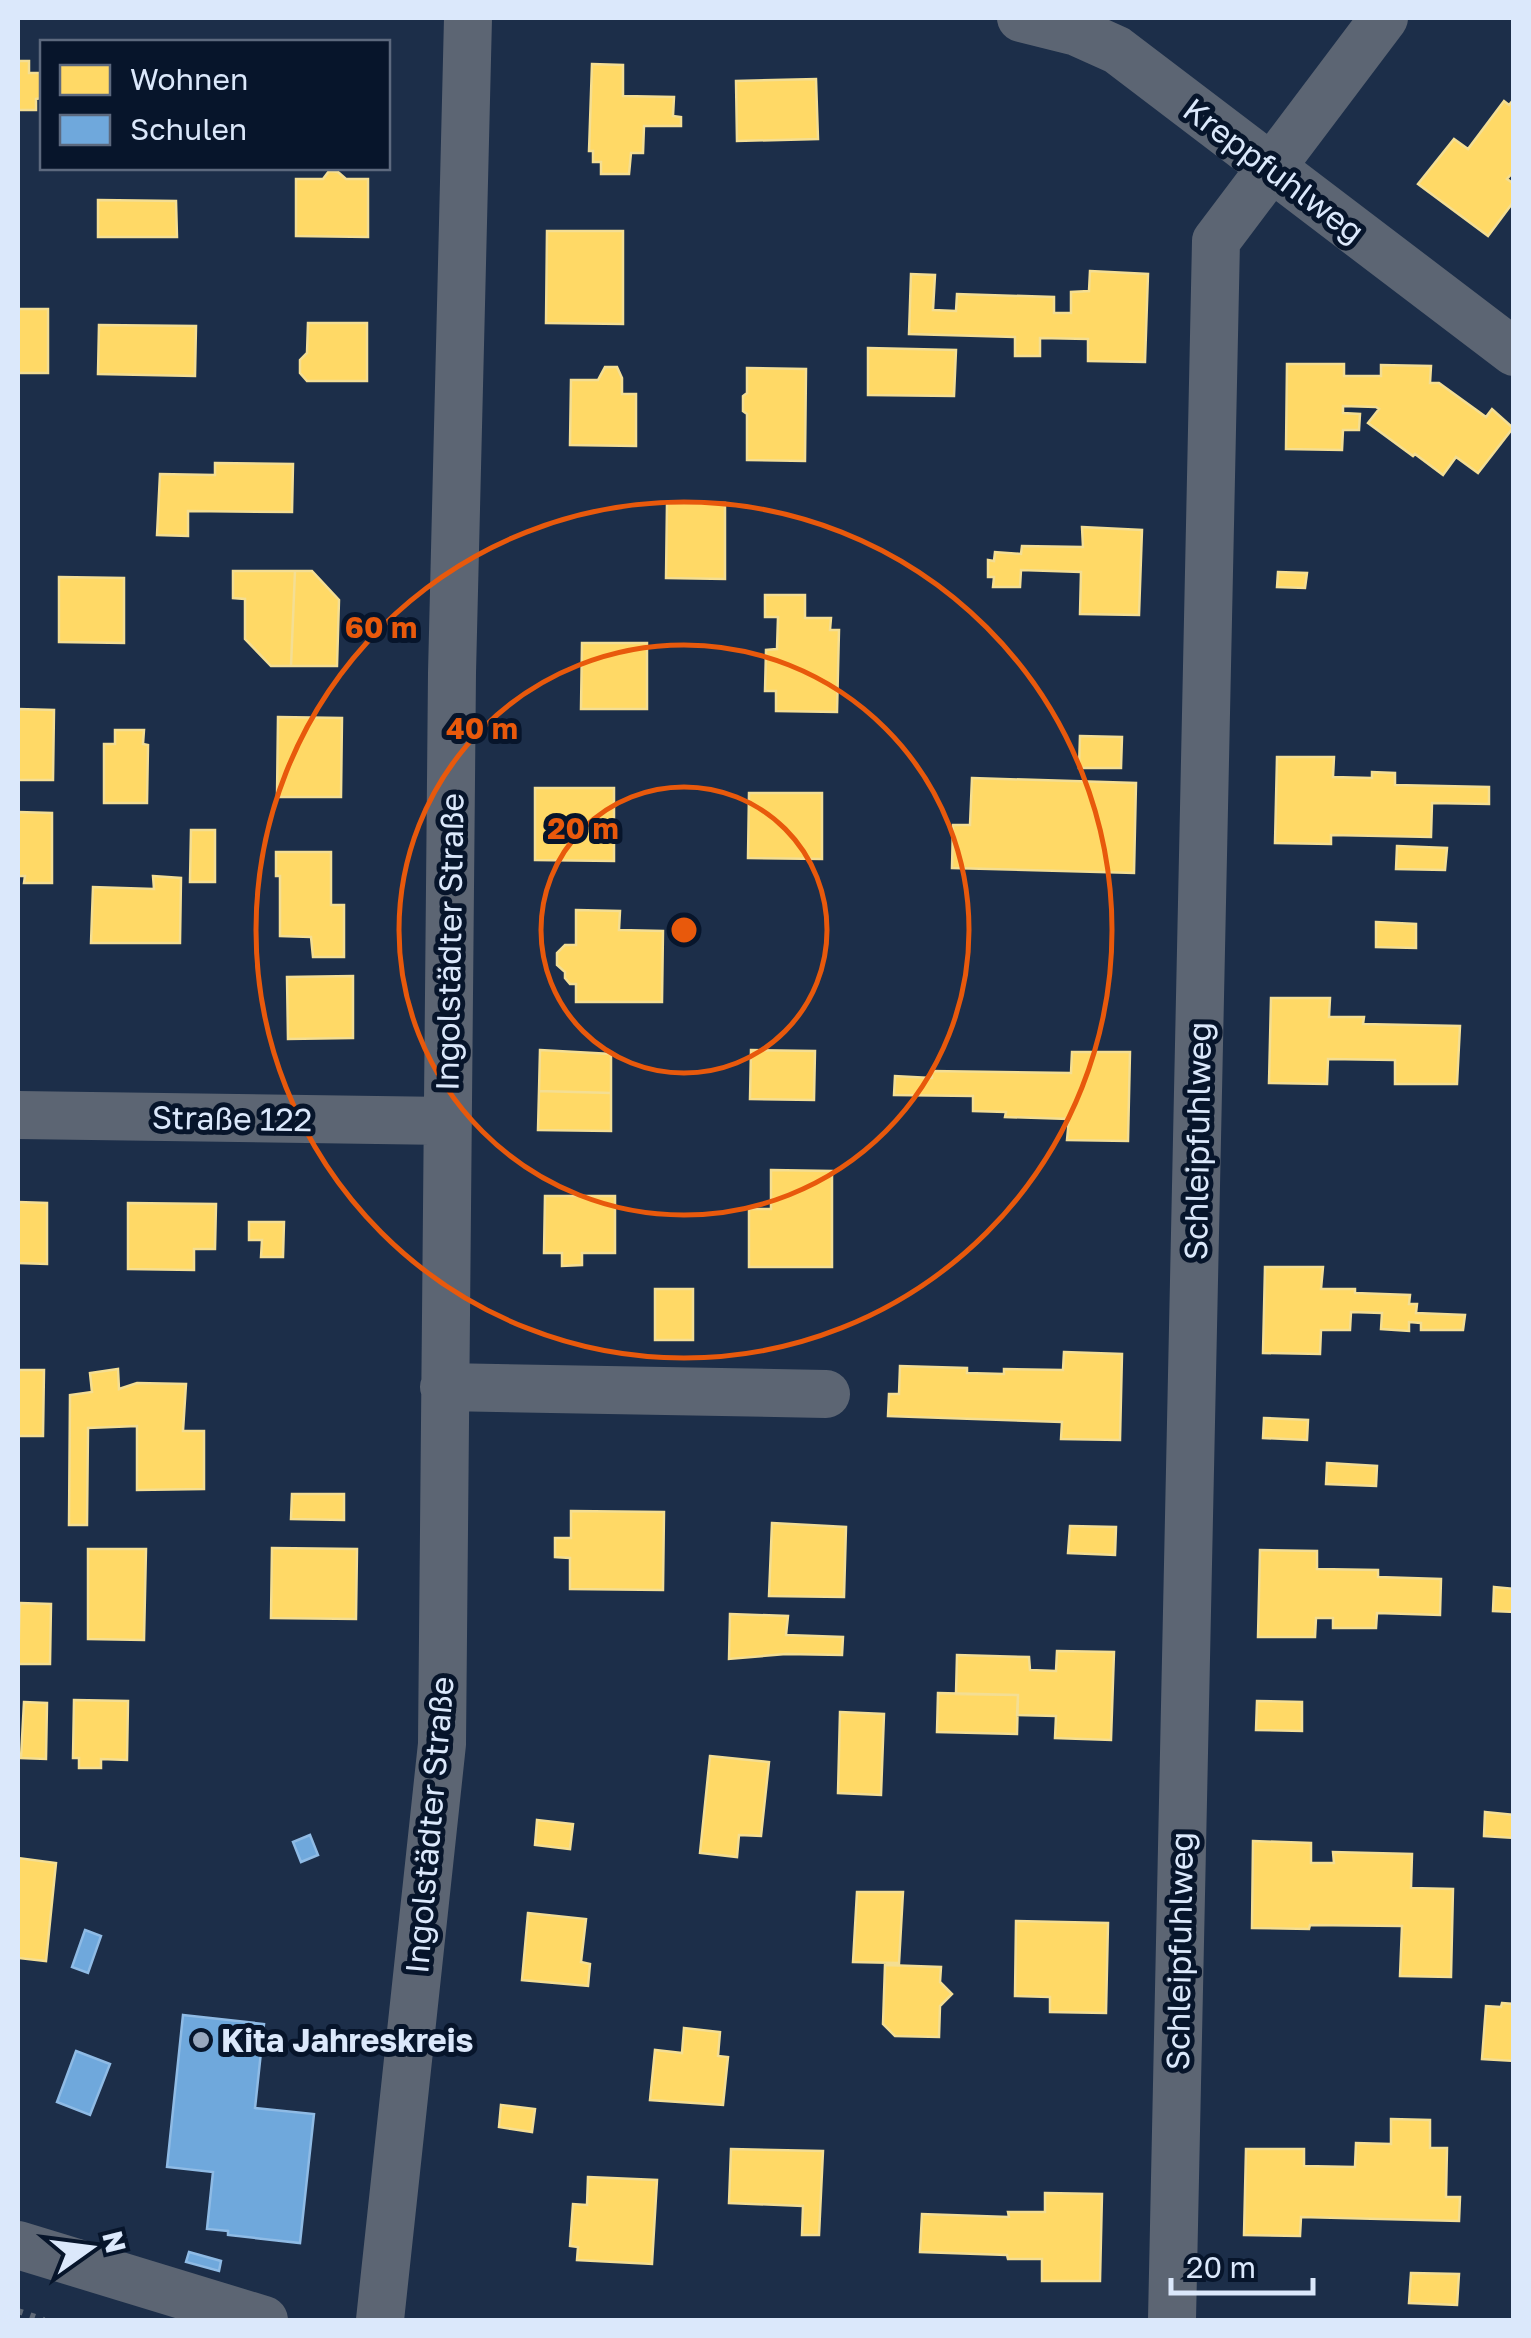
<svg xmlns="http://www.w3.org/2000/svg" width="1531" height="2338" font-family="'Golos Text',sans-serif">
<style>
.homes{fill:#ffd966;stroke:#f4de93;stroke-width:2.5}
.schools{fill:#6fa8dc;stroke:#8fbbe5;stroke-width:2.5}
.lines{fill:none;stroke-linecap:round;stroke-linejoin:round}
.path{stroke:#5f6977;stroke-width:6;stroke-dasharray:5 8;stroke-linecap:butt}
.minor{stroke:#5c6573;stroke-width:48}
.ring{fill:none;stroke:#e8590c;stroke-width:5}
.poi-dot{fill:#98a7bd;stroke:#07152b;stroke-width:4}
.labels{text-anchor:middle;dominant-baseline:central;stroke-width:10;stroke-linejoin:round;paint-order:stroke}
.street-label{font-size:32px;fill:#dbe8fb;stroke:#07152b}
.poi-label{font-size:32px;font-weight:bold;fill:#dbe8fb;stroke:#07152b;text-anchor:start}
.centre{fill:#e8590c;stroke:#07152b;stroke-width:5}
.ring-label{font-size:30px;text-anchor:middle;font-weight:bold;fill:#e8590c;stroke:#07152b;stroke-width:10;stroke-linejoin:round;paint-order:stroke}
</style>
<rect width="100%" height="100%" fill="#1c2e49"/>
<path class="homes" d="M18,61H29V73H42V98L36,99V110H18Z
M592,64L623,65V96L674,97L673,116L681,117V126H644L643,153H631L629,174H601V162H593V151H589Z
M816,79L818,139L737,141L736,81Z
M1514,99V171L1507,179L1514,184V201L1488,236L1418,184L1454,139L1468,149L1504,101L1509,105Z
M329,171L338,172L346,179H368V237L296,236V179H323Z
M98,200L176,201L177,237H98Z
M547,231H623V324L546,323Z
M1090,271L1148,274L1145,362L1088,361V339L1040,338V356H1015V337L909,334L911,274L935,275L933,310L956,311L957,294L1054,297V313H1071V292L1089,291Z
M18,309H48V373H18Z
M308,323H367V381H307L300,373V360L307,353Z
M99,325L196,326L195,376L98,374Z
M868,348L956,350L954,396L868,395Z
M1287,364H1344V376H1381V365L1431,366L1430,383H1439L1486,417L1492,409L1513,428L1478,473L1456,457L1443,475L1415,454L1413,456L1368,423L1379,409L1376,407L1343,406V413L1360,414L1359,430H1343L1342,450L1286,449Z
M605,367H617L622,378V394H636V446L570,445L571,380H598Z
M747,368L806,369L805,461L747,460V414L743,411V396L747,393Z
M215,463L293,464L292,512L188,511V536L157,535L160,474L215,475Z
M667,503H725V579L666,578Z
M1082,527L1142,530L1139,615L1080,614L1081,572L1021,570L1020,587H993L994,577H988V560L994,561L995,552L1021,554L1022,546L1083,547Z
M233,571H295L291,666H271L245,639V599L233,598Z
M295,571H312L339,600L337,666H291Z
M1278,572L1307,573L1305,588L1277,587Z
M59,577L124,578V643L59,642Z
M765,595H805V618H831L830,630H839L837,712L776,711V691H765L766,650L777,649L778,617H765Z
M582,643H647V709H581Z
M18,709L54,710L53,780H18Z
M278,717L342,718L341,797H277Z
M115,730H144L143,744L148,745L147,803H104V744H115Z
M1080,736L1122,737L1121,768H1079Z
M1277,757H1334L1333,777L1372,778V772L1395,773V785L1489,787V804L1432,803L1431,837L1331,835V844L1275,843Z
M972,778L1136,783L1134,873L952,868L953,825H970Z
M535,788H614V861L535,860Z
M749,793H822V859L748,858Z
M18,812L52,813V883H24L25,876H18Z
M191,830H215V882H190Z
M1397,846L1447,848L1445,870L1396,869Z
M276,852H331V905H344V957H313L311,937L280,936V876H276Z
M153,876L181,878L180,943H91L93,887L154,889Z
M576,910L620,911L619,930L663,931L662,1002H576V984H570L565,978V972L557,965V953L565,945H576Z
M1376,922L1416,924V948L1376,947Z
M353,976V1038L288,1039L287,977Z
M1271,998H1330L1329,1017H1364L1363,1024L1460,1026L1457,1084H1395V1060L1328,1059L1327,1084L1269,1083Z
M540,1050L611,1054V1093L539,1091Z
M751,1050L815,1051L814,1100L750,1099Z
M1072,1052H1130L1128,1141L1067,1140L1069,1119L1005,1117L1006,1112L973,1111V1096L894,1095L895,1076L932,1078V1071L1071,1073Z
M539,1091L611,1093V1131L538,1130Z
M771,1170L832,1171V1267H749V1209H771Z
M545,1196H615V1253H582V1265L562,1266V1253H544Z
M18,1202L47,1203V1264L18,1263Z
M128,1203L216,1204L215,1249H194V1270L128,1269Z
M249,1222H284L283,1257H261L262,1240H249Z
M1265,1267H1323L1321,1289H1355V1293L1410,1295L1409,1304H1417L1416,1313L1465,1315L1463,1330H1421V1323L1409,1322V1331L1381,1329L1382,1313L1351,1312L1350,1330H1321L1320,1354L1263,1353Z
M655,1289H693V1340H655Z
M1064,1352L1122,1354L1120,1440L1061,1439L1062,1422L888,1416L889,1394H899L900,1366L967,1368V1373L1004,1374V1369L1063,1370Z
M118,1369L119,1389L137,1383L186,1384L183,1431H204V1489L137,1490V1426L88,1428L87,1525H69L70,1395L92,1392L90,1373Z
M18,1370H44L43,1436H18Z
M1264,1418L1308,1420L1307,1440L1263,1438Z
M1327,1463L1377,1466L1376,1486L1326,1484Z
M292,1494H344V1520L291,1519Z
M571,1511L664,1512L663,1590L570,1589V1558L555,1557V1538H571Z
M772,1523L846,1527L844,1597L769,1596Z
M1070,1526L1116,1527L1115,1555L1068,1553Z
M272,1548L357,1549L356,1619L271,1618Z
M88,1549H146L144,1640L88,1639Z
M1260,1550L1317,1551V1569L1378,1570V1577L1441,1579L1440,1615L1377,1613L1376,1628H1333V1618H1316L1315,1637H1258Z
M1494,1587L1514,1589V1612L1493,1611Z
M20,1603L51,1604L50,1664H18Z
M730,1614L788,1616L786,1635L843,1637L842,1655L786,1654L729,1659Z
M1057,1651L1114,1652L1111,1740L1055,1738L1056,1716L1017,1715L1018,1695L956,1694L957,1655L1029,1657L1030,1670L1056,1671Z
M938,1693L1018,1695L1017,1734L937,1732Z
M74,1700L128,1701L127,1760L101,1759V1768H79V1758H73Z
M1257,1701L1302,1702V1731L1256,1730Z
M24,1702L47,1703L46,1759L21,1758Z
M840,1712L884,1714L881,1795L838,1793Z
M710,1756L769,1762L761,1836L739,1835L737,1857L700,1853Z
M1485,1812L1514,1815V1838L1484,1836Z
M537,1820L573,1824L570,1849L535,1845Z
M1253,1841L1311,1843V1863H1334L1333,1852L1412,1854L1411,1888L1453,1889L1451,1977L1400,1976L1402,1926L1310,1925L1309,1929L1252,1928Z
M18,1858L56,1863L46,1961L18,1958Z
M857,1892H903L899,1963L853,1962Z
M528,1913L586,1919L581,1962L590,1964L588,1986L522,1980Z
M1016,1921L1108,1923L1106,2013L1050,2012V1997L1015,1996Z
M885,1965L941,1967L940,1982L952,1994L940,2006L939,2037L895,2036L883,2024Z
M1502,2003L1514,2004V2061L1482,2059L1486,2006L1501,2007Z
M684,2028L720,2032L718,2056L728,2057L723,2105L650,2100L655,2050L682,2053Z
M501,2105L535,2109L532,2132L499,2127Z
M1391,2119L1430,2120V2148H1447L1446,2197H1460L1459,2221L1301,2217L1300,2236L1244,2235L1246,2149H1304V2166L1355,2167L1356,2143L1391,2144Z
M731,2149L823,2151L819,2235H802L803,2206L729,2203Z
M588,2177L657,2180L652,2264L577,2260L578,2247L570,2246L573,2204L587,2205Z
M1045,2193L1102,2194L1100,2281H1042V2259H1008L1007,2255L920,2252L922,2214L1009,2217L1008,2212H1045Z
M1411,2273L1459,2274L1457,2305L1409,2303Z"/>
<path class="schools" d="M310,1835L318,1855L301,1862L293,1842Z
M85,1930L101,1936L88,1973L72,1967Z
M183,2015L264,2024L255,2108L314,2114L300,2243L228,2235V2231L207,2229L213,2172L167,2167Z
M76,2051L110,2064L90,2115L57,2102Z
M189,2252L221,2261L219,2271L186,2262Z"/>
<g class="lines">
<path class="path" d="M18,2311L44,2320"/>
<path class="minor" d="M1021,18L1077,32L1117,50L1514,352
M18,1115L447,1121
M444,1387L826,1394
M18,2245L264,2320
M380,2320L442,1744L452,673L468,18
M1172,2320L1216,241L1384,18"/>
</g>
<g class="ring">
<circle cx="684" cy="930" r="143"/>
<circle cx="684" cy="930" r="285"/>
<circle cx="684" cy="930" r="428"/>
</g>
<circle class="poi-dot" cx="201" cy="2040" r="10"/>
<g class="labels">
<g class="street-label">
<text transform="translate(1274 170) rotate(37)">Kreppfuhlweg</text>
<text transform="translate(449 942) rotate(-89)">Ingolstädter Straße</text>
<text transform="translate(232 1118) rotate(1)">Straße 122</text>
<text transform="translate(1197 1141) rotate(-89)">Schleipfuhlweg</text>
<text transform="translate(429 1825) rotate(-85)">Ingolstädter Straße</text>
<text transform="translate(1179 1951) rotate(-89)">Schleipfuhlweg</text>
</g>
<g class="poi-label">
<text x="221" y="2040">Kita Jahreskreis</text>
</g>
</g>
<circle cx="684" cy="930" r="15" class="centre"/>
<g class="ring-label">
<text x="381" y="638">60 m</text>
<text x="482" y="739">40 m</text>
<text x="583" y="839">20 m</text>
</g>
<rect width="1531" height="2338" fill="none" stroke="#dbe8fb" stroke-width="40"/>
<rect x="40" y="40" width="350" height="130" fill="#07152b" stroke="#5c697e" stroke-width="2.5"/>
<rect x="60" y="65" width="50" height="30" fill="#ffd966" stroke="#5c697e" stroke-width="2.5"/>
<text x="130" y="90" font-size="30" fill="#dbe8fb">Wohnen</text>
<rect x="60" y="115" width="50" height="30" fill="#6fa8dc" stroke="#5c697e" stroke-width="2.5"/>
<text x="130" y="140" font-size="30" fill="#dbe8fb">Schulen</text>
<g transform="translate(90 2248) rotate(76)" stroke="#07152b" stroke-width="8" paint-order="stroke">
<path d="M0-8L18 38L0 25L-18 38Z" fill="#dbe8fb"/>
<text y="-15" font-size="28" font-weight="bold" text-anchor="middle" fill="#dbe8fb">N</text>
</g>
<path d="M1171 2278v15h142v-15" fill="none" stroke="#dbe8fb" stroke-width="5"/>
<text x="1186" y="2278" font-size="30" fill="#dbe8fb" stroke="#07152b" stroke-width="8" paint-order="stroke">20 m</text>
</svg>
